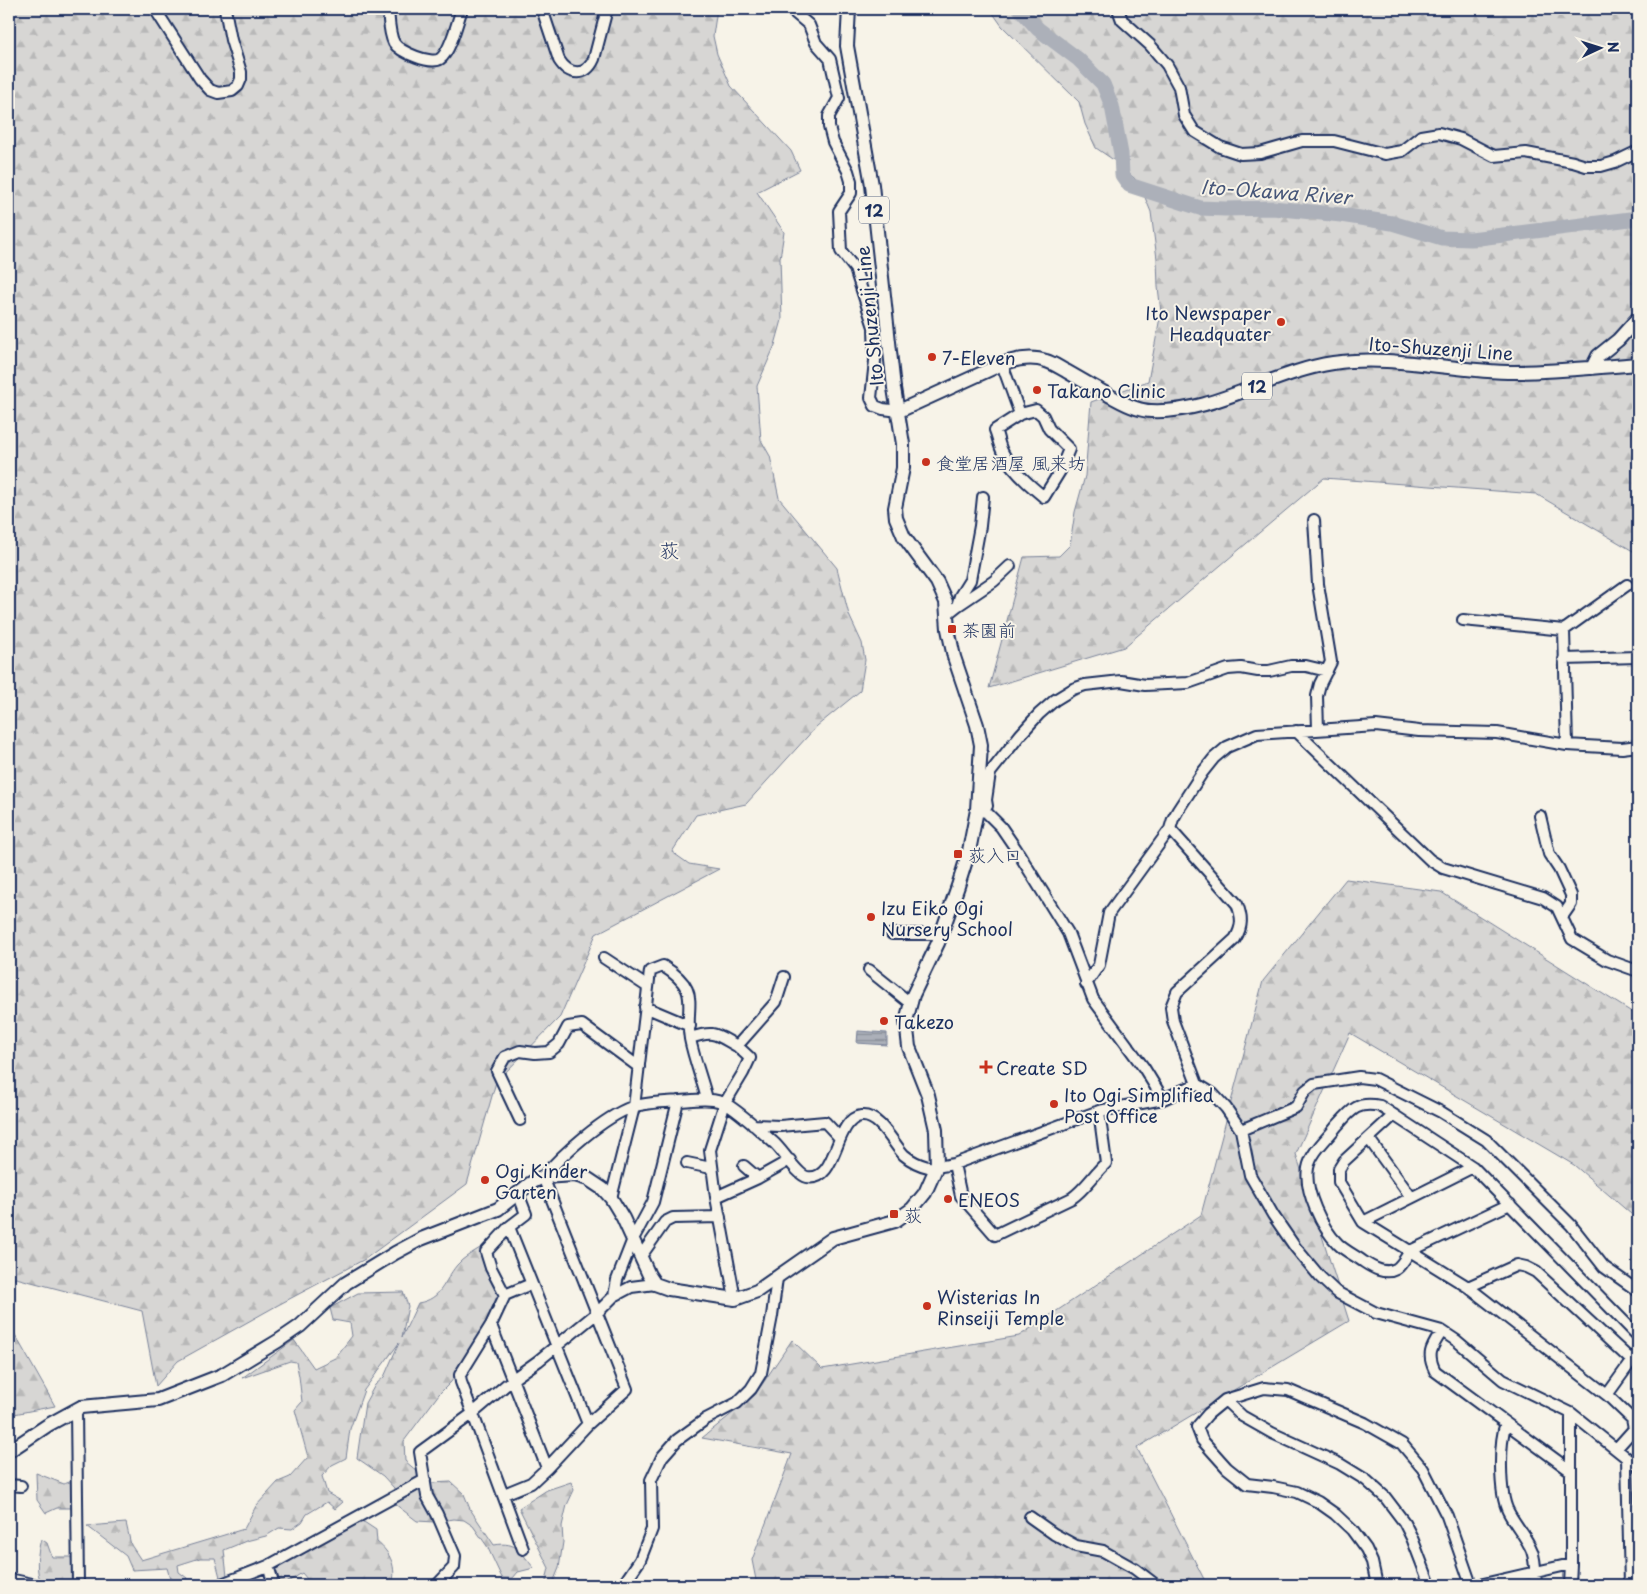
<svg xmlns="http://www.w3.org/2000/svg" width="1647" height="1594" font-family="'Playpen Sans','Klee One',sans-serif">
<style>
.forest{fill:url(#forest-firs);stroke:#798299}
.water{fill:url(#water-rules);stroke:#727c95}
.lines{fill:none;stroke-linecap:round;stroke-linejoin:round}
.river{stroke:#acb0b9;stroke-width:15}
.minor-casing{stroke:#1b2f5e;stroke-width:14}
.major-casing{stroke:#1b2f5e;stroke-width:16}
.minor{stroke:#f7f3e8;stroke-width:10}
.major{stroke:#f7f3e8;stroke-width:12}
.poi-dot{fill:#c8321e;stroke:#f7f3e8;stroke-width:2}
.labels{text-anchor:middle;dominant-baseline:central;stroke-width:4;stroke-linejoin:round;paint-order:stroke}
.shield{fill:#f7f3e8;stroke:#5d6a87;stroke-width:1}
.shield-label{font-size:16px;font-weight:bold;fill:#1b2f5e}
.poi-label{font-size:18px;fill:#1b2f5e;stroke:#f7f3e8;text-anchor:start}
.street-label{font-size:18px;fill:#1b2f5e;stroke:#f7f3e8}
.water-label{font-size:19px;font-style:italic;fill:#465679;stroke:#f7f3e8}
.quarter-label{font-size:20px;fill:#1b2f5e;stroke:#f7f3e8}
</style>
<defs>
<pattern id="forest-firs" width="22" height="20" patternUnits="userSpaceOnUse" patternTransform="scale(1.25)"><rect width="22" height="20" fill="#d7d6d4"/><path d="M5 1l3.5 6h-7zM16 11l3.5 6h-7z" fill="#b8b8b8"/></pattern>
<pattern id="water-rules" width="6" height="5" patternUnits="userSpaceOnUse" patternTransform="scale(1.25)"><rect width="6" height="5" fill="#acb0b9"/><path d="M0 2.5h6" fill="none" stroke="#8b909a"/></pattern>
</defs>
<rect width="100%" height="100%" fill="#f7f3e8"/>
<filter id="ink" filterUnits="userSpaceOnUse"><feTurbulence type="fractalNoise" baseFrequency=".02" numOctaves="2"/><feDisplacementMap in="SourceGraphic" scale="10" xChannelSelector="R" yChannelSelector="G"/><feConvolveMatrix kernelMatrix="1 2 1 2 8 2 1 2 1" color-interpolation-filters="sRGB"/></filter>
<g filter="url(#ink)">
<path class="forest" d="M9,9H717L713,36L717,54L731,86L791,151L800,170L757,192L784,232L780,258L782,320L775,345L757,386L761,440L770,456L779,498L837,568L849,615L862,643L865,660L860,691L817,726L746,804L696,815L672,852L689,864L719,869L596,934L560,1017L496,1082L467,1184L365,1259L278,1305L178,1361L156,1386L142,1311L16,1278L9,1283Z
M990,9H1638V554L1536,494L1324,478L1124,647L989,688L1024,557L1059,556L1070,545L1075,512L1085,476L1091,402L1148,381L1161,312L1158,287L1157,259L1151,212L1139,183L1118,163L1096,148L1085,124L1079,102L1002,26Z
M1346,879L1441,892L1638,1016V1220L1574,1165L1350,1033L1296,1154L1349,1321L1137,1448L1207,1585H757L752,1560L792,1454L702,1438L755,1395L792,1340L822,1369L1019,1336L1201,1215L1263,981Z
M480,1248L500,1291L498,1299L476,1341L451,1382L439,1394L404,1441L405,1461L431,1483L451,1482L464,1494L470,1509L494,1545C518,1541 520,1552 534,1568L518,1572L513,1578H502L487,1546L473,1526L464,1520L454,1519L435,1522L417,1521L395,1504L394,1488L383,1476L357,1458L365,1403L375,1385L384,1377L399,1343L364,1390L350,1429L346,1458L332,1465L322,1476L327,1493L343,1502L335,1509L327,1502L307,1514L302,1522L292,1529L279,1528L266,1536L246,1541L224,1550L227,1576L221,1581L215,1558H200L178,1565L179,1572L187,1578L185,1585H172L167,1568L132,1570L126,1556L87,1526L126,1523L131,1545L141,1560L244,1529L256,1506L278,1482L290,1477L308,1457L295,1410L302,1402L299,1376L296,1362L290,1361L242,1378L294,1340L314,1368L335,1358L352,1336L350,1323L333,1320L330,1308L358,1293L403,1292L408,1306L402,1337L418,1303C442,1299 443,1282 457,1265C463,1258 472,1253 480,1248Z
M9,1324L55,1406L9,1415Z
M36,1473L64,1484L75,1480L73,1508H57L46,1513L37,1500Z
M571,1482L574,1490L567,1505L562,1526L563,1542L559,1568L552,1585H545L549,1568L519,1508L547,1490Z
M364,1522L376,1530L377,1542C391,1553 397,1568 392,1585H312L302,1573L283,1585H278L274,1570C284,1562 296,1557 308,1551C326,1539 343,1528 364,1522Z
M41,1539L47,1543L52,1557H71L76,1585H42C35,1571 37,1555 41,1539Z"/>
<path class="water" d="M858,1031L887,1033V1045L857,1043Z"/>
<g class="lines">
<path class="river" d="M1020,9L1038,29L1078,59L1103,84L1112,106L1121,154L1122,175L1129,185L1200,208L1225,209L1273,208L1341,215L1392,223L1442,238L1471,239L1638,218"/>
<defs>
<path id="minor" d="M155,9L200,79L210,90L218,93L232,91L238,86L241,79V72L231,40L225,9
M388,9C389,19 389,34 394,43C400,52 431,65 440,59C451,51 457,22 462,9
M542,9L559,60C569,76 586,77 594,59L607,9
M790,9L809,25L816,43L830,59L839,98L829,116V127L833,142L848,171L851,181V193L839,211L841,251L855,269L874,327L875,361L871,398L875,406L883,409L899,411
M1118,9L1122,20L1150,45L1167,65L1179,87L1184,115L1194,131L1220,147L1241,154L1260,153L1302,141H1334L1385,154L1402,151L1421,136L1439,133L1461,139L1494,156L1526,153L1573,162L1586,166H1601L1615,162L1638,151
M1002,364L1020,414L1036,410L1043,416L1049,429L1069,449L1060,471L1044,497C1029,485 1012,470 1003,453C999,446 998,437 995,430L1020,414
M1314,520L1318,584L1331,662L1320,684L1317,696L1318,729
M957,606L994,581L1010,566
M947,614L957,606L960,596L970,580L980,526L983,497
M1463,620L1564,630L1627,585
M1564,630L1567,745
M1564,659L1638,657
M1296,731L1430,860L1443,868L1543,898L1557,907L1572,939L1607,960L1638,971
M1638,746L1622,748L1567,745L1497,733L1419,731L1376,726L1257,734L1227,747L1214,758L1202,773L1178,810L1173,819L1170,829L1237,904C1242,917 1243,926 1235,939L1177,992L1171,1007L1173,1021L1197,1084L1213,1094L1226,1108L1241,1130L1250,1175L1273,1215L1295,1247L1320,1277L1336,1292L1376,1313L1442,1331L1457,1341L1503,1380L1571,1413L1627,1458L1638,1465
M977,810L983,809L987,806L986,800L990,773L1020,735L1039,714L1055,700L1073,689L1085,685L1121,681L1145,685L1188,683L1228,669L1241,668L1258,671H1269L1291,666H1306L1327,671
M977,810L986,812L1001,827L1016,849L1068,933L1093,999L1144,1068L1163,1099
M1540,816L1549,854L1559,869L1571,895V904L1562,917
M892,934H941
M604,958L648,987
M869,970L910,1003
M1086,984L1099,965L1109,913L1170,829
M645,1007L690,1026
M690,1038C715,1030 715,1034 737,1046
M1394,1115L1344,1161L1339,1169V1182L1363,1222L1468,1287L1607,1395L1632,1419L1634,1429L1616,1449
M520,1120L497,1071L505,1057L520,1051L535,1053L549,1052L559,1044L568,1027L582,1025L639,1067
M753,1125L780,1126L825,1122L840,1138
M1241,1130L1296,1107L1305,1091L1314,1084L1359,1077L1375,1079L1441,1112L1486,1140L1571,1225L1604,1267L1638,1291
M1369,1139L1411,1197
M687,1163L711,1168
M954,1164L961,1196L995,1235L1072,1198C1085,1189 1094,1174 1106,1163L1099,1111
M744,1166L758,1178
M518,1193L526,1214L509,1227L588,1424L627,1389L543,1177C562,1154 604,1117 632,1107C647,1102 665,1102 681,1101C695,1100 708,1098 722,1102C733,1106 763,1133 773,1142C782,1149 797,1175 807,1177C838,1183 834,1119 861,1116C880,1114 893,1144 904,1155C910,1160 920,1165 928,1167C936,1168 946,1165 954,1164L1099,1111L1163,1099L1197,1084
M716,1197L710,1150L725,1103L743,1073L750,1058L737,1046L776,1002L784,977
M611,1198L634,1107L650,971L663,966C703,991 684,1005 690,1039C694,1059 702,1079 707,1099
M1510,1204L1410,1251C1406,1257 1402,1265 1396,1269C1385,1275 1373,1268 1364,1262C1356,1256 1345,1251 1338,1244C1322,1228 1304,1191 1308,1168C1311,1152 1327,1139 1336,1127C1351,1110 1357,1101 1380,1106L1473,1167L1638,1336
M1363,1222L1473,1167
M641,1256L665,1222L673,1218L720,1217
M531,1284L505,1295L491,1325L547,1468L588,1424
M1468,1287L1517,1265L1526,1267L1536,1272L1632,1361
M505,1295L491,1268L486,1252L509,1227
M614,1296L617,1280L633,1239L653,1202L678,1101
M735,1299L716,1197L758,1178L790,1160
M491,1325L460,1375L461,1382L523,1549
M1442,1331C1432,1347 1426,1353 1435,1371L1571,1471
M1607,1395L1638,1352
M1225,1400L1242,1416L1272,1433L1340,1464L1366,1480L1385,1497L1404,1522L1412,1538L1430,1585
M76,1410L78,1585
M1506,1423C1499,1442 1499,1493 1508,1511C1515,1525 1526,1536 1532,1551C1536,1562 1535,1574 1536,1585
M1627,1458L1630,1585
M9,1485L21,1486
M504,1494L531,1483L547,1468
M1030,1517L1054,1534L1076,1546L1103,1551L1135,1569L1156,1585
M268,1566L274,1585
M9,1579L37,1585
M219,1585L268,1566L425,1480
M437,1585L454,1567L455,1556L437,1514L427,1496L420,1452L472,1414L513,1379L538,1361L597,1313L614,1296L631,1287L655,1284
M623,1585L640,1560L652,1529L651,1480L662,1457L677,1440L706,1419L737,1403L751,1389L761,1373L772,1316L777,1278
M1377,1585L1372,1562L1366,1549L1352,1530L1335,1514L1318,1502L1297,1492L1273,1487L1247,1484L1227,1468L1202,1440L1197,1427L1208,1414L1225,1400L1264,1388L1288,1390L1365,1423L1402,1444L1423,1469L1447,1516L1471,1585
M1479,1585L1571,1564
M1570,1585L1571,1564V1413"/>
<path id="major" d="M1592,368L1598,356L1618,340L1638,318
M899,411L1002,364C1016,359 1032,356 1046,361C1053,363 1060,368 1066,371C1083,381 1099,390 1116,399C1127,405 1139,411 1151,411C1213,414 1272,372 1333,363C1393,354 1453,372 1514,372C1555,372 1597,367 1638,364
M9,1451L48,1425L81,1407L158,1400L222,1375L278,1341L300,1326L346,1283L395,1253L421,1239L498,1209L531,1183L543,1177L575,1175L588,1179L603,1189L611,1198L623,1218L649,1275L655,1284L669,1289L735,1299L757,1291L833,1238L895,1221L912,1209L925,1193L937,1166L936,1130L928,1095L909,1047L906,1021L913,995L938,943L958,886L969,851L977,810L981,745L977,725L954,657L948,629L946,602L937,582L904,537L896,518L895,508L903,468V444L894,388L872,185L847,46L849,9"/>
</defs>
<use href="#minor" class="minor-casing"/>
<use href="#major" class="major-casing"/>
<use href="#minor" class="minor"/>
<use href="#major" class="major"/>
</g>
</g>
<g class="poi-dot">
<circle cx="1281" cy="322" r="5"/>
<circle cx="932" cy="357" r="5"/>
<circle cx="1037" cy="390" r="5"/>
<circle cx="926" cy="462" r="5"/>
<rect x="947" y="624" width="10" height="10" rx="2.5"/>
<rect x="953" y="849" width="10" height="10" rx="2.5"/>
<circle cx="871" cy="917" r="5"/>
<circle cx="884" cy="1021" r="5"/>
<path d="M983.5 1059.5h5v5h5v5h-5v5h-5v-5h-5v-5h5z"/>
<circle cx="1054" cy="1104" r="5"/>
<circle cx="485" cy="1180" r="5"/>
<circle cx="948" cy="1199" r="5"/>
<rect x="889" y="1209" width="10" height="10" rx="2.5"/>
<circle cx="927" cy="1306" r="5"/>
</g>
<g class="labels">
<g class="shield">
<rect x="859" y="196.5" width="30" height="27" rx="4"/>
<rect x="1242" y="372.5" width="30" height="27" rx="4"/>
</g>
<g class="shield-label">
<text x="874" y="210">12</text>
<text x="1257" y="386">12</text>
</g>
<g class="poi-label">
<text x="1271" y="312" text-anchor="end">Ito Newspaper<tspan x="1271" dy="21">Headquater</tspan></text>
<text x="942" y="357">7-Eleven</text>
<text x="1047" y="390">Takano Clinic</text>
<text x="936" y="462">食堂居酒屋 風来坊</text>
<text x="962" y="629">茶園前</text>
<text x="968" y="854">荻入口</text>
<text x="881" y="907">Izu Eiko Ogi<tspan x="881" dy="21">Nursery School</tspan></text>
<text x="894" y="1021">Takezo</text>
<text x="996" y="1067">Create SD</text>
<text x="1064" y="1094">Ito Ogi Simplified<tspan x="1064" dy="21">Post Office</tspan></text>
<text x="495" y="1170">Ogi Kinder<tspan x="495" dy="21">Garten</tspan></text>
<text x="958" y="1199">ENEOS</text>
<text x="904" y="1214">荻</text>
<text x="937" y="1296">Wisterias In<tspan x="937" dy="21">Rinseiji Temple</tspan></text>
</g>
<g class="street-label">
<text transform="translate(869 316) rotate(-96)">Ito Shuzenji Line</text>
<text transform="translate(1441 348) rotate(4)">Ito-Shuzenji Line</text>
</g>
<g class="water-label">
<text transform="translate(1276 191) rotate(4)">Ito-Okawa River</text>
</g>
<g class="quarter-label">
<text x="669" y="550">荻</text>
</g>
</g>
<rect width="1647" height="1594" fill="none" stroke="#f7f3e8" stroke-width="30"/>
<rect x="15" y="15" width="1617" height="1564" fill="none" stroke="#1b2f5e" stroke-width="2" filter="url(#ink)"/>
<g transform="translate(1600 48) rotate(86)" stroke="#f7f3e8" stroke-width="4" paint-order="stroke">
<path d="M0-4L9 19L0 12L-9 19Z" fill="#1b2f5e"/>
<text y="-8" font-size="14" font-weight="bold" text-anchor="middle" fill="#1b2f5e">N</text>
</g>
</svg>
